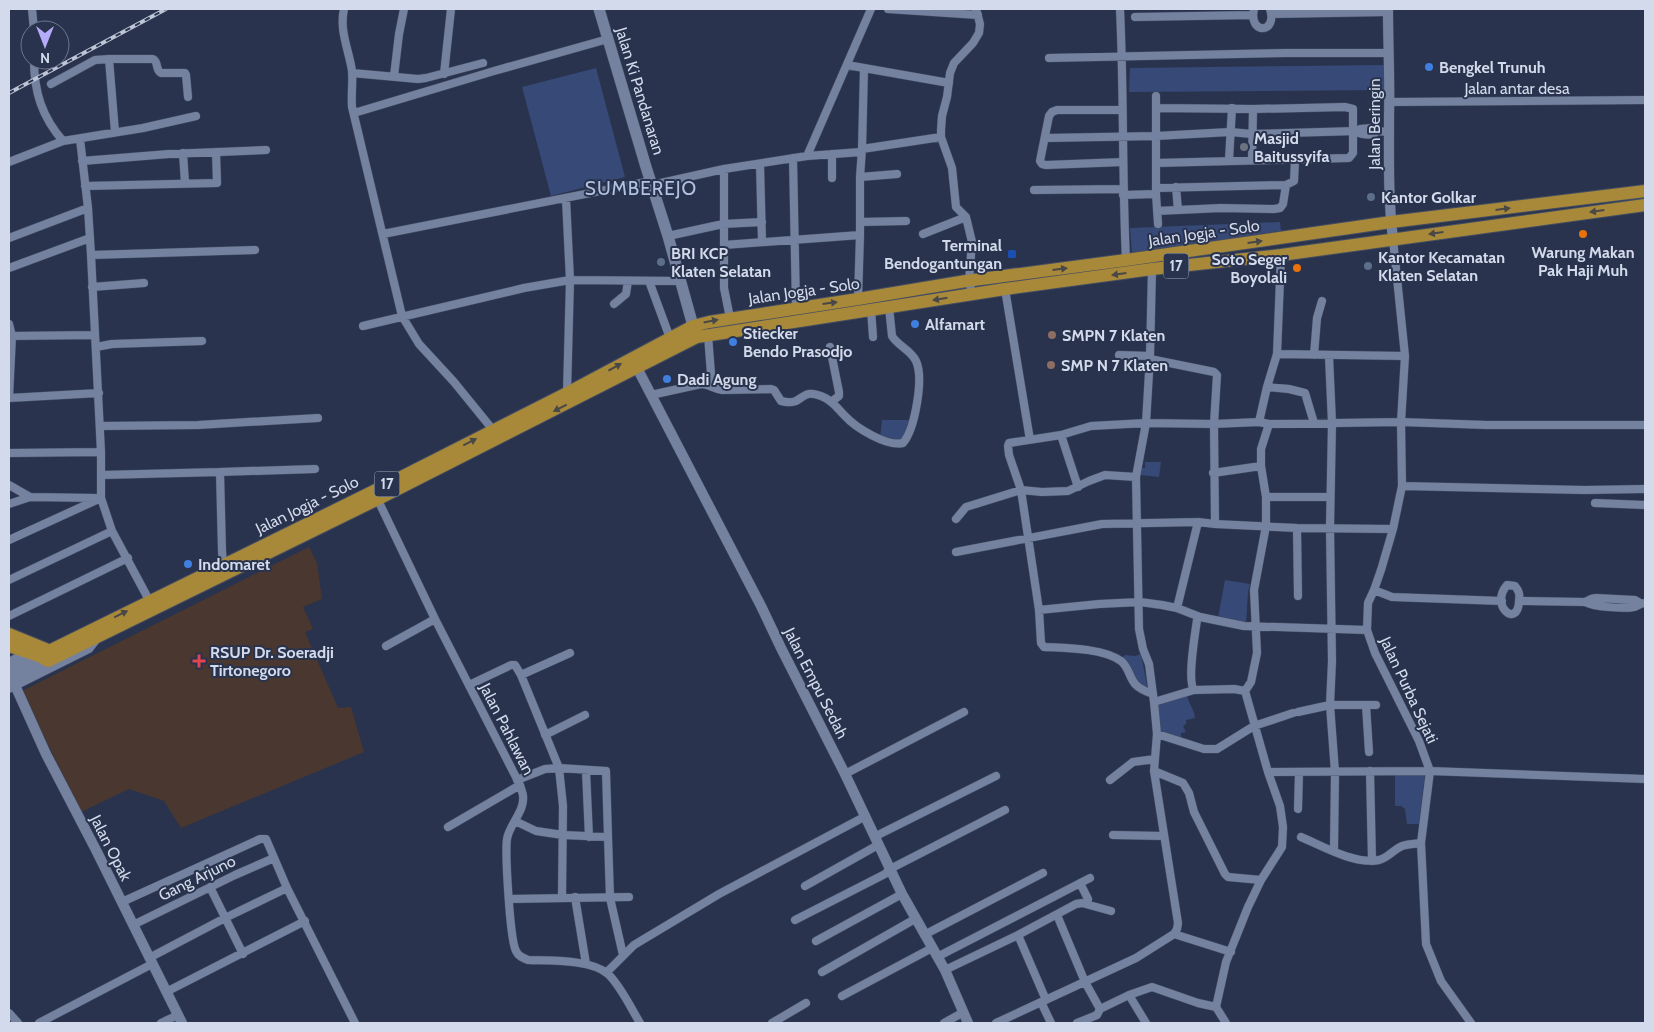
<svg xmlns="http://www.w3.org/2000/svg" width="1654" height="1032" font-family="Cabin,sans-serif">
<style>
.medical{fill:#4a3730}
.green{fill:#374977}
.lines{fill:none;stroke-linecap:round;stroke-linejoin:round}
.minor-casing{stroke:#434d62;stroke-width:9}
.tertiary-casing{stroke:#434d62;stroke-width:11}
.secondary-casing{stroke:#434d62;stroke-width:12}
.trunk-casing{stroke:#434d62;stroke-width:14}
.minor{stroke:#7482a0;stroke-width:8}
.tertiary{stroke:#7482a0;stroke-width:10}
.secondary{stroke:#7482a0;stroke-width:11}
.trunk{stroke:#a88839;stroke-width:12}
.rail-casing{stroke:#bdc5d7;stroke-width:4}
.rail{stroke:#29334d;stroke-width:2;stroke-dasharray:5.5;stroke-linecap:butt}
.oneway{fill:#494848}
.shop-dot{fill:#3f7fe0;stroke:#29334d;stroke-width:2}
.worship-dot{fill:#6b7280;stroke:#29334d;stroke-width:2}
.service-dot{fill:#5c6f8a;stroke:#29334d;stroke-width:2}
.food-dot{fill:#e8710a;stroke:#29334d;stroke-width:2}
.transit-dot{fill:#1a4fb4;stroke:#29334d;stroke-width:2}
.education-dot{fill:#8d6e63;stroke:#29334d;stroke-width:2}
.health-dot{fill:#e0444e;stroke:#29334d;stroke-width:2}
.labels{text-anchor:middle;dominant-baseline:central;stroke-width:4;stroke-linejoin:round;paint-order:stroke}
.shield{fill:#29334d;stroke:#9fa8bc;stroke-width:1}
.shield-label{font-size:15px;font-weight:bold;fill:#d2daeb}
.poi-label{font-size:16px;font-weight:bold;fill:#d2daeb;stroke:#29334d;text-anchor:start}
.street-label{font-size:16px;fill:#d2daeb;stroke:#29334d}
.quarter-label{font-size:19px;letter-spacing:1px;fill:#b3c2e2;stroke:#29334d}
</style>
<rect width="100%" height="100%" fill="#29334d"/>
<path class="medical" d="M309,547L317,563L322,599L303,607L313,629L305,632L338,708L351,707L364,752L181,828L164,801L129,789L81,812L22,691Z"/>
<path class="green" d="M1384,65V90L1129,92L1130,68Z
M596,68L625,177L551,196L522,87Z
M1280,222L1281,231L1132,253L1130,228Z
M882,420H909V431L903,440L880,439Z
M1145,462H1161L1159,477L1141,475V468H1145Z
M1225,580L1250,584L1248,592L1246,624L1218,618Z
M1141,654L1148,690L1131,681L1119,660L1125,655L1135,656Z
M1187,693C1188,705 1194,707 1195,718L1186,720V724L1183,726L1186,732L1181,733V740L1159,733L1156,703Z
M1395,774H1425L1419,824H1407L1405,809L1401,806H1395Z"/>
<g class="lines">
<defs>
<path id="minor" d="M32,9L34,30
M344,9C339,31 349,50 352,71C353,83 351,95 352,107L402,316L419,344L454,382L493,430
M888,9L978,15
M1120,9C1124,93 1122,177 1126,260
M1254,9C1248,35 1278,34 1270,9
M1271,14L1388,12
M1135,17L1253,15
M1049,58L1287,53H1388
M109,59H153C159,62 155,70 161,73H185L186,75L188,97
M34,60C34,92 42,117 63,141
M847,65L949,83
M352,73L418,79L426,78L483,63
M444,74L451,9
M394,76L399,34L404,9
M51,84L95,60L109,59L115,132
M1156,96V194L1158,224
M1389,102L1645,100
M1156,108L1253,109L1345,107L1353,109V153L1349,158L1156,163
M1122,110H1057L1052,112L1049,116L1040,161L1042,164L1046,165L1123,162
M354,113L494,71L608,39
M1356,131L1360,129L1372,128L1376,131L1389,132
M1045,138L1156,136L1230,132L1252,134L1356,131C1360,135 1369,135 1374,134L1376,131
M80,139L88,208L91,255L101,452V498L112,531L149,600
M862,149L941,137
M183,153L185,183
M832,154V178
M807,156L861,152
M793,158L796,307
M1229,160L1232,108
M1252,160L1253,109
M82,161L169,154L266,150
M9,162L63,141L143,128L196,116
M760,164L762,242
M724,169V288L730,318
M860,177L897,174
M652,185L724,169L807,156L871,9
M85,186L217,183L216,152
M1176,187L1178,210L1221,208L1274,209L1280,208L1283,204L1286,185
M1156,188L1286,185L1294,181L1295,160
M1034,190L1123,189
M1123,195L1156,194
M566,199L570,280L567,393
M1157,211L1178,210
M860,222L906,221
M383,234L651,181
M923,234L966,217
M668,236L723,224L762,222
M9,238L88,208
M1393,239L1405,356L1401,422L1402,486L1393,529L1381,570L1374,590L1368,603L1367,630L1375,653L1419,741L1430,771L1421,843L1426,944L1441,981L1471,1023
M724,245L860,235
M91,255L255,250
M9,268L90,238
M649,281L670,338
M92,287L144,283
M1005,289L1030,440
M972,294L969,281L972,242L966,217L956,207L952,168L941,137V130L942,116L947,97L950,73L954,63L973,43L979,33L980,24L976,9
M858,299L860,235V177L862,149L864,68
M614,304L626,294L628,281
M871,309L873,337
M9,324L12,336L9,397
M363,326L524,288L570,280L681,281
M708,335L712,387
M9,336L95,335
M96,347L112,344L202,341
M830,347L839,392V396L831,402
M1277,354L1405,356
M1119,355L1150,356
M1314,355L1317,318L1322,301
M1329,356L1332,423L1330,528L1332,661L1330,705L1335,772L1334,850
M1150,359L1214,372L1217,375L1214,424L1215,524
M1267,387L1289,389L1305,393L1314,423
M651,395L701,384C709,384 714,389 722,390L771,389L774,390L781,401C785,402 791,403 796,401C806,395 808,391 821,396C832,400 837,408 845,416C856,428 887,447 903,443C915,429 924,378 916,361C911,350 898,346 892,336L889,307
M9,398L99,393
M1259,422L1267,387L1277,354L1281,255
M100,426L198,425L318,418
M1061,435L1078,487
M9,453L101,452
M220,472L315,469
M1213,473L1261,466
M102,475L220,472L222,551L223,564L225,568
M9,485L30,497
M1402,486L1585,490L1645,489
M376,496L435,619L520,785C521,789 523,793 523,796C525,811 509,825 507,839C505,854 510,940 516,951C518,956 523,958 528,960C550,961 591,959 608,974C620,985 631,1008 640,1023
M1266,497H1330
M1595,503L1645,505
M9,504L30,497L96,498
M956,519L966,507L1021,490L1042,492L1068,491L1089,481L1105,475L1136,477
M1297,528L1298,596
M9,540L101,498
M956,552L1102,524L1198,522L1215,524L1297,528L1393,529
M9,580L112,531
M1507,585L1515,586C1519,591 1520,594 1519,601C1518,629 1489,606 1507,585Z
M1374,590L1392,597L1502,601
M1519,601L1585,602C1594,607 1624,609 1634,607C1638,606 1640,603 1645,603
M1585,602L1591,599L1596,598L1635,600L1640,603
M1177,608L1198,522
M1039,610L1099,604L1140,602L1162,605L1177,608L1200,617L1244,626L1367,630
M9,616L128,558
M386,646L435,619
M9,662L27,652
M521,675L570,653
M469,685L511,665H515L521,675L559,768L563,806L562,897
M9,689L89,649L96,640
M1194,690C1187,681 1195,634 1197,620L1200,617
M1245,691L1251,682L1257,653L1254,590L1266,526V497L1261,466V449L1269,424
M1153,694C1147,692 1140,689 1136,685C1129,678 1129,667 1121,661C1103,648 1066,648 1044,647L1041,643L1039,610L1021,490L1009,455L1008,446L1009,443L1061,435L1091,426L1146,423L1214,424L1259,422L1269,424L1401,422L1487,425H1645
M1154,702L1194,690L1234,689L1245,691
M1366,705L1369,752
M1298,712L1330,705H1376
M1157,734L1204,749H1217L1254,726L1293,713
M545,735L585,715
M586,771L589,837
M1154,771L1183,783L1189,793L1194,812L1225,874L1228,877L1261,880
M1370,771L1372,861
M1268,772L1430,771L1645,779
M845,774L964,712
M1110,780L1133,762L1155,759
M1298,809L1299,772
M515,821L536,831L563,835L608,837L606,771L559,768L545,769L517,780
M448,827L520,785
M1113,835L1164,836
M608,837L610,898L623,955
M874,837L996,776
M1301,837C1322,846 1355,865 1379,860C1388,858 1393,850 1402,846C1408,844 1415,844 1421,843
M1080,883L1088,899
M805,886L878,845
M210,887L243,954
M575,897L586,964
M509,899L629,897
M122,902L260,839H266L287,888L355,1023
M1057,915L1085,982L1100,1009
M795,920L885,874L890,869L1005,810
M133,925L235,875L274,858
M1174,934L1231,952
M924,935L1043,873
M1018,935L1046,1000
M816,941L902,894
M937,957L1090,878
M149,958L225,918L287,888
M945,970L1018,935L1076,904L1082,903L1111,911
M607,972L634,945L719,894L864,817
M822,972L915,919
M166,992L305,921
M1129,995L1146,1023
M842,996L932,948
M1041,1002L1051,1023
M9,1013L18,1023
M39,1023L152,964
M161,1023L178,1015
M772,1023L806,1003
M944,1023L962,1013
M996,1023L1136,958L1174,934L1177,929L1178,923L1154,771L1157,734L1154,702L1149,664L1143,649L1139,629L1136,477L1146,423L1150,356L1152,269
M1077,1023L1097,1015L1100,1009L1129,995L1152,987L1198,1003L1216,1007
M1226,1023L1216,1007L1226,962L1248,907L1261,880L1282,847L1283,827L1280,806L1268,772L1245,691"/>
<path id="tertiary" d="M1388,9C1388,45 1390,81 1389,116C1389,157 1388,199 1393,239
M634,362L761,606L781,648L845,774L902,894L945,970L968,1023
M9,672L46,754L96,850L182,1023"/>
<path id="secondary" d="M599,9L646,167L668,236L695,333
M9,671L39,656
M9,681L48,661"/>
<path id="trunk" d="M9,634L53,652
M9,646L39,656L48,661L378,499L697,337L1005,289L1152,269L1281,255L1645,205
M39,656L374,491L567,393L693,326L709,322L858,299L966,281L1126,260L1391,222L1645,191"/>
</defs>
<use href="#minor" class="minor-casing"/>
<use href="#tertiary" class="tertiary-casing"/>
<use href="#secondary" class="secondary-casing"/>
<use href="#trunk" class="trunk-casing"/>
<use href="#minor" class="minor"/>
<use href="#tertiary" class="tertiary"/>
<use href="#secondary" class="secondary"/>
<use href="#trunk" class="trunk"/>
<defs>
<path id="rail" d="M9,93L166,9"/>
</defs>
<use href="#rail" class="rail-casing"/>
<use href="#rail" class="rail"/>
</g>
<defs><path id="oneway-solid" d="M-6-.8H1V-3.2L6.5 0L1 3.2V.8H-6Z" transform="scale(1.25)"/></defs>
<g class="oneway">
<use href="#oneway-solid" transform="translate(1503 209) rotate(-7)"/>
<use href="#oneway-solid" transform="translate(1597 211) rotate(172)"/>
<use href="#oneway-solid" transform="translate(1436 233) rotate(172)"/>
<use href="#oneway-solid" transform="translate(1255 242) rotate(-8)"/>
<use href="#oneway-solid" transform="translate(1060 269) rotate(-7)"/>
<use href="#oneway-solid" transform="translate(1119 274) rotate(172)"/>
<use href="#oneway-solid" transform="translate(940 299) rotate(171)"/>
<use href="#oneway-solid" transform="translate(830 303) rotate(-7)"/>
<use href="#oneway-solid" transform="translate(711 321) rotate(-11)"/>
<use href="#oneway-solid" transform="translate(615 367) rotate(-29)"/>
<use href="#oneway-solid" transform="translate(560 408) rotate(153)"/>
<use href="#oneway-solid" transform="translate(470 442) rotate(-27)"/>
<use href="#oneway-solid" transform="translate(121 614) rotate(-26)"/>
</g>
<g class="shop-dot">
<circle cx="1429" cy="67" r="5"/>
<circle cx="915" cy="324" r="5"/>
<circle cx="733" cy="342" r="5"/>
<circle cx="667" cy="379" r="5"/>
<circle cx="188" cy="564" r="5"/>
</g>
<circle class="worship-dot" cx="1244" cy="147" r="5"/>
<g class="service-dot">
<circle cx="1371" cy="197" r="5"/>
<circle cx="661" cy="262" r="5"/>
<circle cx="1368" cy="266" r="5"/>
</g>
<g class="food-dot">
<circle cx="1583" cy="234" r="5"/>
<circle cx="1297" cy="268" r="5"/>
</g>
<rect class="transit-dot" x="1007" y="249" width="10" height="10" rx="2.5"/>
<g class="education-dot">
<circle cx="1052" cy="335" r="5"/>
<circle cx="1051" cy="365" r="5"/>
</g>
<path class="health-dot" d="M196.5 653.5h5v5h5v5h-5v5h-5v-5h-5v-5h5z"/>
<g class="labels">
<g class="shield">
<rect x="1163.5" y="253.5" width="25" height="25" rx="4"/>
<rect x="374.5" y="471.5" width="25" height="25" rx="4"/>
</g>
<g class="shield-label">
<text x="1176" y="266">17</text>
<text x="387" y="484">17</text>
</g>
<g class="poi-label">
<text x="1439" y="67">Bengkel Trunuh</text>
<text x="1254" y="138">Masjid<tspan x="1254" dy="18">Baitussyifa</tspan></text>
<text x="1381" y="197">Kantor Golkar</text>
<text x="1002" y="245" text-anchor="end">Terminal<tspan x="1002" dy="18">Bendogantungan</tspan></text>
<text x="1583" y="252" text-anchor="middle">Warung Makan<tspan x="1583" dy="18">Pak Haji Muh</tspan></text>
<text x="671" y="253">BRI KCP<tspan x="671" dy="18">Klaten Selatan</tspan></text>
<text x="1378" y="257">Kantor Kecamatan<tspan x="1378" dy="18">Klaten Selatan</tspan></text>
<text x="1287" y="259" text-anchor="end">Soto Seger<tspan x="1287" dy="18">Boyolali</tspan></text>
<text x="925" y="324">Alfamart</text>
<text x="743" y="333">Stiecker<tspan x="743" dy="18">Bendo Prasodjo</tspan></text>
<text x="1062" y="335">SMPN 7 Klaten</text>
<text x="1061" y="365">SMP N 7 Klaten</text>
<text x="677" y="379">Dadi Agung</text>
<text x="198" y="564">Indomaret</text>
<text x="210" y="652">RSUP Dr. Soeradji<tspan x="210" dy="18">Tirtonegoro</tspan></text>
</g>
<g class="street-label">
<text x="1517" y="88">Jalan antar desa</text>
<text transform="translate(640 91) rotate(73)">Jalan Ki Pandanaran</text>
<text transform="translate(1374 124) rotate(-90)">Jalan Beringin</text>
<text transform="translate(1204 233) rotate(-8)">Jalan Jogja - Solo</text>
<text transform="translate(804 291) rotate(-8)">Jalan Jogja - Solo</text>
<text transform="translate(307 505) rotate(-26)">Jalan Jogja - Solo</text>
<text transform="translate(816 683) rotate(63)">Jalan Empu Sedah</text>
<text transform="translate(1409 690) rotate(65)">Jalan Purba Sejati</text>
<text transform="translate(507 729) rotate(63)">Jalan Pahlawan</text>
<text transform="translate(111 848) rotate(63)">Jalan Opak</text>
<text transform="translate(197 878) rotate(-26)">Gang Arjuno</text>
</g>
<g class="quarter-label">
<text x="641" y="188">SUMBEREJO</text>
</g>
</g>
<rect width="1654" height="1032" fill="none" stroke="#d2daeb" stroke-width="20"/>
<g transform="translate(45 45) rotate(180)"><circle r="24" fill="#29334d" stroke="#6d768c"/>
<path d="M0-4L9 19L0 12L-9 19Z" fill="#b4acf9"/>
<text y="-8" font-size="14" font-weight="bold" text-anchor="middle" fill="#d2daeb">N</text>
</g>
</svg>
